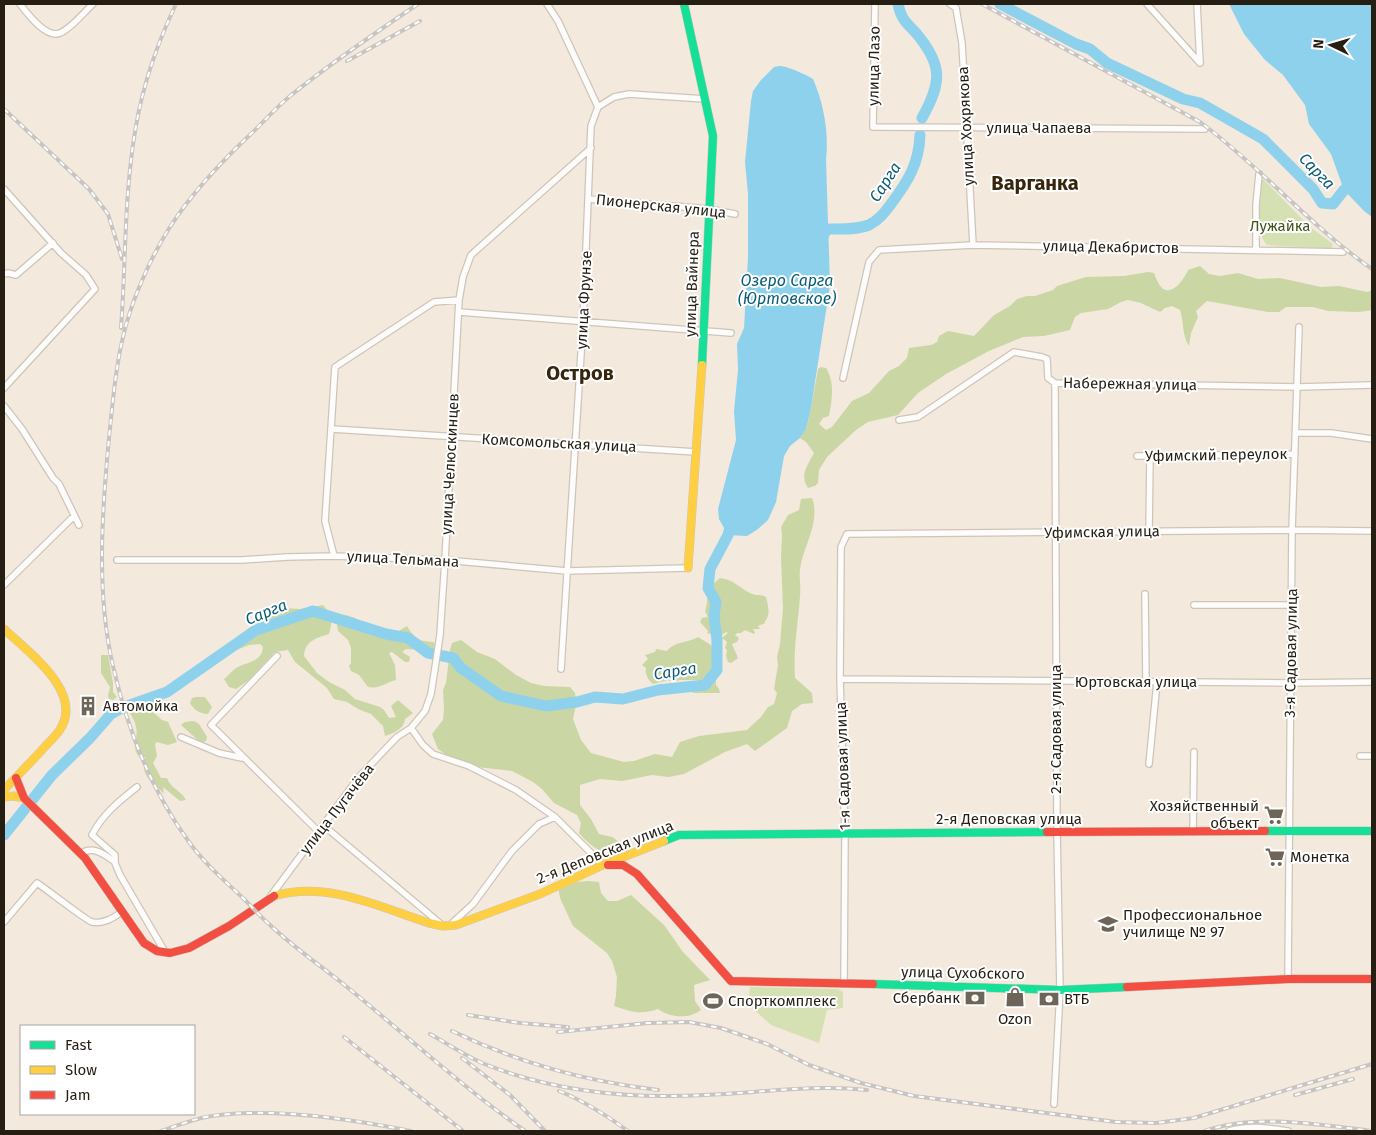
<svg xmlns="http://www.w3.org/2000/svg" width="1376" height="1135" font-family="'Fira Sans',sans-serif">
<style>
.green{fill:#d5e0b3}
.forest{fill:#cad7a5}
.water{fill:#8ed1ec}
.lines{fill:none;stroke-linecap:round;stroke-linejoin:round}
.river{stroke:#8ed1ec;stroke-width:11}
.street-casing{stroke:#cec5ba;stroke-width:8}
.fast-casing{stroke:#cec5ba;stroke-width:9}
.slow-casing{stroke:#cec5ba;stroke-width:9}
.jam-casing{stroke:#cec5ba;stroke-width:9}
.street{stroke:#fdfcfa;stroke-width:5.5}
.fast{stroke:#16e098;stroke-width:8}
.slow{stroke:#ffcf43;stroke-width:8}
.jam{stroke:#f24e42;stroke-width:8}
.rail-casing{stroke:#c8c4c1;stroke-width:4}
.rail{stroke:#fff;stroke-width:2;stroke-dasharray:5.5;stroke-linecap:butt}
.labels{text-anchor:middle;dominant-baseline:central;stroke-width:4;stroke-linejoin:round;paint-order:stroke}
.street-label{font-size:15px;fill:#261e13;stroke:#fff}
.park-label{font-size:15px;fill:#40541b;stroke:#fff}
.poi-label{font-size:15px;fill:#261e13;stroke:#fff;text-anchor:start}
.water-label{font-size:16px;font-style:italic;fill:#0a5d7a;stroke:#fff}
.district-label{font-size:20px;font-weight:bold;fill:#37250c;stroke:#fff}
</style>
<rect width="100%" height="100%" fill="#f3e9dc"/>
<path class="green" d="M1262,178L1310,227L1333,244L1331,249L1267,245C1254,232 1259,199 1259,181Z
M750,987L838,989L843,992V1008L827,1010L819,1043L771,1025L748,1004Z"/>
<path class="forest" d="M1200,266L1209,274L1220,276L1238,273L1258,279L1280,278L1321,287L1339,286L1367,292L1372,290V310L1359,312L1328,311L1313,307H1286L1279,312H1268L1207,301L1196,311L1198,317L1191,333L1189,346C1182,336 1184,322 1180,310L1172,306L1165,308L1160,312L1141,303L1128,300L1121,302L1108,309L1081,313L1075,317L1070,330L1044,336L1023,337L989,351L946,374L918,393L898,415L868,422L856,430L827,457L819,470L818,483L815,486L808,488C799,475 808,465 814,453L806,442L800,438L806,429L811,408L818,369L821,367L826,368C835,382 832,400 829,416L823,418L819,424L826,430L832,427L852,401L869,393L889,371L899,366L907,358L909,348L931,345L937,342L939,336L948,331L974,336L994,315L1010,306L1017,299L1027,296H1035L1053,290L1057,286L1086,277L1124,276L1148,272L1154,273C1156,278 1158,284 1162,288C1172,297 1185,278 1188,270Z
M812,498C821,522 803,546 800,569C799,578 801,587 800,596C798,624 793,650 795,678L812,693L813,703L802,704L792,711L787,728L755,751L747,744L725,752L684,774L669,777L652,775L622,781L600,779L580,785V805L591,819L599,834L612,837L619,842V846C603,859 590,845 579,833L581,823L577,815L554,803L542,789L533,782L512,771L477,767L448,756L438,749L432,734L443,720L444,710L443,690L446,683L450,650L452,643L461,640L477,652L495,659L516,675L531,683L544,686L570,687L575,693L576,705L573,719L581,740L591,753L624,762L634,761L655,754L672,757L680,742L699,736L747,730L761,717L768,707L774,704L777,693L774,689L778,665L777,657L780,644L783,608L781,558L782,535L781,527L788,515L799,510L801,499Z
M720,578C732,579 740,588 750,593C755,596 761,594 766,597C768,605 771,615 765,621V623L758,626L760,629H753L755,633L754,634L745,630L741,633H737L735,635L739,638L737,642L732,644L738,658L731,663L728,662L726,656L727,650L725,648L727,642L722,638L728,633L726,632L722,635C717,634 711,635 707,633L708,631L700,622L702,618L708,617L705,611C708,603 707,597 708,588Z
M323,605C332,617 333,619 329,634C316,638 305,641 304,656L317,673L329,682L345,690L355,699L380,707L384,710L389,718L396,717L391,706L398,700L413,713L405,719C404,729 394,733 385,736L383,726L371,714L358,709L347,702L334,699L327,688L295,662L288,650L275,652L249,680L236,689L229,687L224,679C228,676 232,671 236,668C247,662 262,662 263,647L260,644L249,645L239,649L235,644C245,624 261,627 271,611L283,608L300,609Z
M346,615L355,618C362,629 372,624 381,629L383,636L389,637L407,626C415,639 418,641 433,642L435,644L433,650L428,653L422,650L406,649L402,652L410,657L409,662H405L392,652L389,653L395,665L396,680C384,683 381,689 368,687L359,675L351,671L349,666L351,663V648L348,640L338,631L336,618Z
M698,637L714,647L715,651L721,652L720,661L714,662C713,670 709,674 716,680V685L719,689L720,693H693L689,685L698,683L700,680H680L673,682L668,680L653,684C648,680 645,674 646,668L642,665L648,659L645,655L655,652L656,649L667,651C675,641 688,643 698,637Z
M101,655H108L113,683V692L117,697L113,700L109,699L108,696L110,687L101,673Z
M196,697H205L212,707L208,714C200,714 194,710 190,703L192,698Z
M139,700L162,720L168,722L177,742L168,745L157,742L155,744L157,756L153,763L161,778H167C170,788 182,791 186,800L180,801L163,787L164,794C153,781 140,778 145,757H139C130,744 139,741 136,727C135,720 130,714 127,708L129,704Z
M194,721L199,724L207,737L206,741L201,743L181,725L185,722Z
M588,881L599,882L601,893L608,901H617L631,895L664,925L683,952L710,980L694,985L695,1001L701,1010C689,1019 671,1018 658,1009C641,1015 631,1012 614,1006L616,996L617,977L612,961L607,953L573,926L560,898L558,886L559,888L575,882Z"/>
<path class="water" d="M1229,4H1372V217L1364,211L1344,190L1331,154L1309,124L1305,105L1283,75L1265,60L1244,34Z
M780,66C787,66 807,75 813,79C824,104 829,134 826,160L830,285L811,408L806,429L800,438L790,446L784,456L776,502L768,520L758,529L747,536L728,535L719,519L718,509L736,440L734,411L738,370L737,344L744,328L748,257V194L745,162L751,101L753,91L761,80L774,67Z"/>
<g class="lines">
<path class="river" d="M898,4C901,19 906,22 916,33C943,65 942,82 922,118
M1000,4L1076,44L1090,49L1107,63L1183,99L1200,103L1263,139L1313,189L1322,203L1333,204L1344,190L1372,172
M819,243L827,229C840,229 856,230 869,225C879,220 885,212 891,204C908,181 919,164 920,135
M127,706L167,692L256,630L313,611L386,634L408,638L428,653L453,658L461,668L501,696L546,706L577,702L595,697L623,699L658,690L705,685L717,670V640L714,616L716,602L708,588L710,569L728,535L732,520
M4,835L52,775L90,738L111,714L120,709"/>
<defs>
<path id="street" d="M20,4C27,13 46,39 60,33C72,28 83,13 93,4
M547,4L558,21L598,107L591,126L583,322L561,669
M875,4L873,127L1205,129
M950,4L956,8L962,43L973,245
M1147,4L1200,63
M1197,4L1200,63
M598,107L614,97L629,94L705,99
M4,189L61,253L86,275L95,289L4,388
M588,199L709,209L735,214
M1256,250V205L1259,174
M4,274L8,273L16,275L53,243
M459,312L731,333
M843,378L869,262L879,250L973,245L1343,252
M4,406L22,429L53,478L59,484L79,525
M899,420L918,417L1014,352L1042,357L1047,359L1048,378L1055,383L1298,387L1372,385
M332,429L696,452
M1296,433H1331L1372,439
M1137,456L1295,454
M1149,532L1150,456
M334,556L325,521L335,367L434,302L459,300
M117,560H242L287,557L334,556L445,560L567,571L688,568
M4,585L74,516
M1145,594L1146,682
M1194,605H1291
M277,656L211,725L318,831
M840,679L1291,683L1372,682
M411,728L423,745L433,754L469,766L516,790L555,817L603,865
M181,737L219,753L242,758
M1360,756H1372
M1149,764L1157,682
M137,787C119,801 102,815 92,835L115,855V863L120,875L165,952
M323,825L442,925
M1193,832L1194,752
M80,854C93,845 104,854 115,862
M270,897L359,777L397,737L411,728L425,711L431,694L440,635L445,560L459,300L463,277L471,255L591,148
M4,922L37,883C45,888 87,921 92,922C104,924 113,918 122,912
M450,925L473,904L512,851L539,824L555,817
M1288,979L1292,530L1299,327
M844,984L845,833L840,679L841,547L847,534L1292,530L1372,531
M1054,1104L1060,990L1057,832L1055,383
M1229,1131C1249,1125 1268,1128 1288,1131"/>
<path id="fast" d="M684,4L713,136L702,365
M1265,831H1372
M664,841L679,835L1047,832
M873,984L1060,990L1127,987"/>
<path id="slow" d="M688,568L702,365
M4,629C28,652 86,693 59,731C54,738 47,744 41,751C29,764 16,777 4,790
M4,797L13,796L24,798
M274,896C326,880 380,907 429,923L443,926L456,925L540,894L603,865L664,841"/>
<path id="jam" d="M16,778L24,798L85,858L144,943L157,951L170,953L189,948L229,926L274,896
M1047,832L1265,831
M608,865H623L637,874L731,981L873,984
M1127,987L1288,979H1372"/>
</defs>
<use href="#street" class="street-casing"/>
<use href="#fast" class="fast-casing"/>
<use href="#slow" class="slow-casing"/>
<use href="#jam" class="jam-casing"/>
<use href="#street" class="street"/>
<use href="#fast" class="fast"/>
<use href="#slow" class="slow"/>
<use href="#jam" class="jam"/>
<defs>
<path id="rail" d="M418,4C375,33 331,63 290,96C278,106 266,119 254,131C223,160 193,191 170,227C152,255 135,293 126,325C116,361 113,400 109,438C102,512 96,593 113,666C127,728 151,790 189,842C204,863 225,881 244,899C252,907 260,916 269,924C293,947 321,966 347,987C406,1035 462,1087 525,1131
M982,4L1200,122C1261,167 1310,226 1372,269
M347,61L420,21
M4,109L89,189L108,214L122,259
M121,328C126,261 124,193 136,126C143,85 158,42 176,4
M468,1015L520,1023L568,1027
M452,1031C519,1063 584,1081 658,1090
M558,1032L648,1023L689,1022L721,1028L767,1044L809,1065L861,1083L914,1096L1116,1122L1156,1123L1194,1118L1372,1064
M430,1034C448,1044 467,1057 487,1065C556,1092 630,1099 704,1095C758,1093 813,1084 867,1090
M344,1037L463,1131
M462,1058L510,1095L545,1131
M559,1091C584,1101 606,1115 628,1131
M1295,1095L1353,1079
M161,1131C177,1126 195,1118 212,1116C273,1107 351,1119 411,1131
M1205,1131C1255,1113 1320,1125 1372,1131"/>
</defs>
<use href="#rail" class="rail-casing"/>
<use href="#rail" class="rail"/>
</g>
<defs>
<symbol id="building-bare" viewBox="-9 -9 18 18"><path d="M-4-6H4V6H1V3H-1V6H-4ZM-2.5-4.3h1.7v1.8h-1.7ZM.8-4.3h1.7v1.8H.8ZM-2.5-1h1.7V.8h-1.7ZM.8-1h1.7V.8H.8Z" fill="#6e6559" stroke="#fff" stroke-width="2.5" paint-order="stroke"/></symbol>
<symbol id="supermarket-bare" viewBox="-9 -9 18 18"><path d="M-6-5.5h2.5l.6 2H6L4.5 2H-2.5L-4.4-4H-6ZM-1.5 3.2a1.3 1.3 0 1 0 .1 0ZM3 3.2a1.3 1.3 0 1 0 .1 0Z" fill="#6e6559" stroke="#fff" stroke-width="2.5" paint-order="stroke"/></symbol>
<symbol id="university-bare" viewBox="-9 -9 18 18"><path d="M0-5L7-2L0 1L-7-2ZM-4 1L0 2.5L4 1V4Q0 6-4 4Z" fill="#6e6559" stroke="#fff" stroke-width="2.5" paint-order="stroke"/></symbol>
<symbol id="shop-bare" viewBox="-9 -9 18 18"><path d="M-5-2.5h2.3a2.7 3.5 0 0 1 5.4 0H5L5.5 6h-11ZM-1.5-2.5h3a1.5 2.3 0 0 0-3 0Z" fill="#6e6559" stroke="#fff" stroke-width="2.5" paint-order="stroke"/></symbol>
<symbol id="bank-bare" viewBox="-9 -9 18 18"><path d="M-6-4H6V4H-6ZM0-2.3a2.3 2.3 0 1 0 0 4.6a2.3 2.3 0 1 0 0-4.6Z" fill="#6e6559" stroke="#fff" stroke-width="2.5" paint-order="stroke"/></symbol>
<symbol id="stadium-bare" viewBox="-9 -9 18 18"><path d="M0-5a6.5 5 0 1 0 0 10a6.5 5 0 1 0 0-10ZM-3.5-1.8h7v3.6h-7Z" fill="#6e6559" stroke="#fff" stroke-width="2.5" paint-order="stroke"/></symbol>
</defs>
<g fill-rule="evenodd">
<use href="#building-bare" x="74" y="692" width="28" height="28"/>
<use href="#supermarket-bare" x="1260" y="801" width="28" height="28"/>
<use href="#supermarket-bare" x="1261" y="843" width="28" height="28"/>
<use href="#university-bare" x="1094" y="910" width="28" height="28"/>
<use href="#shop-bare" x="1001" y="983" width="28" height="28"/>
<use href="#bank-bare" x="961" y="984" width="28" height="28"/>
<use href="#bank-bare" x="1035" y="985" width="28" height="28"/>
<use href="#stadium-bare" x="699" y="987" width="28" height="28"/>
</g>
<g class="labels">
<g class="street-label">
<text transform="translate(874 66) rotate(-89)">улица Лазо</text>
<text transform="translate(966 126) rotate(-93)">улица Хохрякова</text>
<text x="1039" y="128">улица Чапаева</text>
<text transform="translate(661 206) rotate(6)">Пионерская улица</text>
<text transform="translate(1111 247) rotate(1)">улица Декабристов</text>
<text transform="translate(692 284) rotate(-88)">улица Вайнера</text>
<text transform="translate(584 300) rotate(-87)">улица Фрунзе</text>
<text transform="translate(1130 384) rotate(1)">Набережная улица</text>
<text transform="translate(559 443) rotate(3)">Комсомольская улица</text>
<text transform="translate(1216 455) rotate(-1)">Уфимский переулок</text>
<text transform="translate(450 464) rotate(-87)">улица Челюскинцев</text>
<text transform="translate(1102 532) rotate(-1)">Уфимская улица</text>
<text transform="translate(403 559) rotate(3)">улица Тельмана</text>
<text transform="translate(1291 653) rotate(-89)">3-я Садовая улица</text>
<text x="1136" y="682">Юртовская улица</text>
<text transform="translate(1056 729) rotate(-90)">2-я Садовая улица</text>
<text transform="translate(843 766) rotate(-92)">1-я Садовая улица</text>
<text transform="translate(337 809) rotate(-52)">улица Пугачёва</text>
<text x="1009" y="819">2-я Деповская улица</text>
<text transform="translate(605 852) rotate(-22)">2-я Деповская улица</text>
<text transform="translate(963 973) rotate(1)">улица Сухобского</text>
</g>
<g class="park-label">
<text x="1280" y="226">Лужайка</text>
</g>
<g class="poi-label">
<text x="103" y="706">Автомойка</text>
<text x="1259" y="806" text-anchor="end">Хозяйственный<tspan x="1259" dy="17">объект</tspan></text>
<text x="1290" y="857">Монетка</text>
<text x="1123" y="915">Профессиональное<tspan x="1123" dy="17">училище № 97</tspan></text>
<text x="960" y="998" text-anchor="end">Сбербанк</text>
<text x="1064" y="999">ВТБ</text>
<text x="728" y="1001">Спорткомплекс</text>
<text x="1015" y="1019" text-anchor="middle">Ozon</text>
</g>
<g class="water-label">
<text transform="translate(1317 171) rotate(46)">Сарга</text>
<text transform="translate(885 182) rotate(-57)">Сарга</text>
<text x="787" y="280">Озеро Сарга<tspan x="787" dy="18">(Юртовское)</tspan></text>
<text transform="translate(266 612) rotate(-22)">Сарга</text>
<text transform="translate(675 671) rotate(-9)">Сарга</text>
</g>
<g class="district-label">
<text x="1035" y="183">Варганка</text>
<text x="580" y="373">Остров</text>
</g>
</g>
<rect width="1376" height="1135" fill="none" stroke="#261e13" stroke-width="10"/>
<rect x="20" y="1025" width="175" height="90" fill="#ffffff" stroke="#a8a5a1"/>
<rect x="30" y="1041" width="25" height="8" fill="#16e098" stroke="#a8a5a1"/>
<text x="65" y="1050" font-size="15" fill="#261e13">Fast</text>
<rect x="30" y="1066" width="25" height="8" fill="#ffcf43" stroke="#a8a5a1"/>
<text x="65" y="1075" font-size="15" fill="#261e13">Slow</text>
<rect x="30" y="1091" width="25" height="8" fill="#f24e42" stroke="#a8a5a1"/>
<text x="65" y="1100" font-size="15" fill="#261e13">Jam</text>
<g transform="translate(1331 45) rotate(275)" stroke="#ffffff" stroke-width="4" paint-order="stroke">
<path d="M0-4L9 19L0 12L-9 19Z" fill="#261e13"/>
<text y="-8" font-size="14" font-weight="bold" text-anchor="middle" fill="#261e13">N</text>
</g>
</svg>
